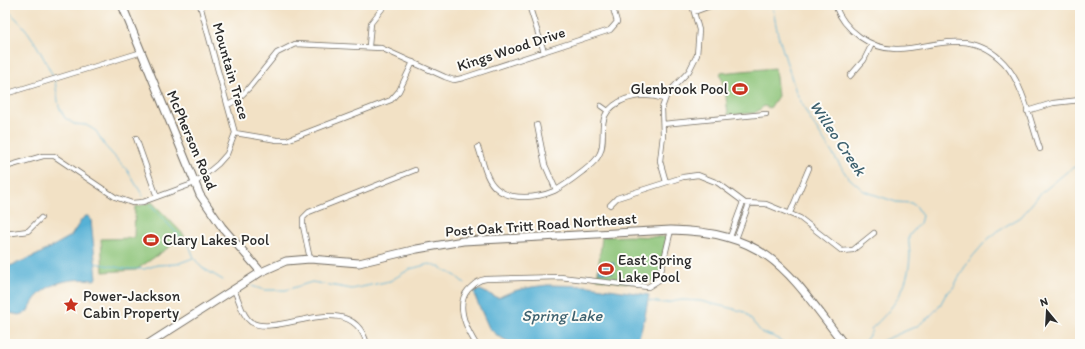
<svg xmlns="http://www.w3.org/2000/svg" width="1085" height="349" font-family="Itim,sans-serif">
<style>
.park{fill:#8bc377;stroke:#5b7751}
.water{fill:#57b1d5;stroke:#416e80}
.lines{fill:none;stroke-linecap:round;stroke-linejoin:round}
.stream{stroke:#57b1d5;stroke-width:1}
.street-casing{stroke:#716b61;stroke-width:6}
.secondary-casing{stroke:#716b61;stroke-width:9}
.street{stroke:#fff;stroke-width:4.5}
.secondary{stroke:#fff;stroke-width:7}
.labels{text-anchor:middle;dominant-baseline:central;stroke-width:4;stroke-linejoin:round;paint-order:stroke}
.street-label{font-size:15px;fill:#2b2b2b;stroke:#fdfcf7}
.poi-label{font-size:15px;fill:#2b2b2b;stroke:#fdfcf7;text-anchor:start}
.water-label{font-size:16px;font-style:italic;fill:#3d616f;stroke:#fdfcf7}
</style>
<rect width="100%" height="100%" fill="#fdfcf7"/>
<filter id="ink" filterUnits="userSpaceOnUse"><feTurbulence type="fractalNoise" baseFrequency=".025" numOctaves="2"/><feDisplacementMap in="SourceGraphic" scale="8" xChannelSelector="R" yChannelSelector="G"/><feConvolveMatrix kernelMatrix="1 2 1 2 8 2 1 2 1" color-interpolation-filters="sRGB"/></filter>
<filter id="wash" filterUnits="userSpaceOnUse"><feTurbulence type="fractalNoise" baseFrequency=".012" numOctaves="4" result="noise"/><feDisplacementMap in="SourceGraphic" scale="16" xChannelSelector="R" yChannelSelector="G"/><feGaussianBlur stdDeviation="0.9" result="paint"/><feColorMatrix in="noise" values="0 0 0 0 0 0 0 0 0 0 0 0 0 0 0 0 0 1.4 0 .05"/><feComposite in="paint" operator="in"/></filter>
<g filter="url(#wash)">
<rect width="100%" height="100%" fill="#f2e1c5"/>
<path class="park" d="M775,68L778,96L770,108L764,106L755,113L728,115L726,97L720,73Z
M152,202L185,236L136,270L103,272L101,239L134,238L135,207Z
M629,236L665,237L666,239C664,248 662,272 657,278C648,289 610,280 597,279L602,237Z"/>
<path class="water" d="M86,216H89L91,220L97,278L94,280C72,278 50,281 35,299C32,303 30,308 27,312L19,315L5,312V268L37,255L71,236L82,219Z
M608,262L614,263L613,273L599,272L600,264L607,266Z
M548,285L589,286L649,295L645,316L637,344H513L498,336L489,328L476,299L475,292L480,290L498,298C514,289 530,287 548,285Z"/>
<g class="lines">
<path class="stream" d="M772,5L778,35L796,92L810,119L847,176L864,191L896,202L911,203L917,207L922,216L920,223L909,236C908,243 910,249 910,255C909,287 894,308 871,329L872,331L863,344
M5,9C29,26 41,53 54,78
M55,81L59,107L65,118L74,124L86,125L96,131L105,146L127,170L143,196
M150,205L190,247L194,258L201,267L223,280
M95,263L126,269H144L157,265L177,264L193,258
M252,286L264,290H286L312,282L352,289L390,281L410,269L429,264L437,266L456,276L465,284
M473,290L476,296
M649,301L665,303L682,300L700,301L734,309L745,312L762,333L775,337L786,344
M875,344L917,326L928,318L939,307L946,294L953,288L967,263L986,241L997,231L1021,217L1039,195L1069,170L1080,164"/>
</g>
</g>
<g filter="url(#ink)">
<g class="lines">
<defs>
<path id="street" d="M529,5L544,52
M835,5C844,30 871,50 898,49C939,47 969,27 1004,63C1023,83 1031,123 1040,149
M1079,5H1080
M694,12L713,5
M369,46L371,23L385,5
M850,76L864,60L872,44
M5,94L142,52
M228,105L237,100L248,89L277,53L295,44L381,48L445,77L454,80L463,78L610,30L617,22L612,5
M601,106L608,111
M1027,111L1053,103L1080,100
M663,124L766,114
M537,125L545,165L556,190
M235,133L277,140H287L391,100L399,91L413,62
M136,138L157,197
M478,147C483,160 485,179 496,188C510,201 538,198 554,191C564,186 573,179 582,172C588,167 595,163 599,155C607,142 598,123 608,111C622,95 646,93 664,99
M5,167L43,156H54L115,197L132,203L143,202L195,183L218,164L227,154L235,133L200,5
M666,182L660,161L663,135L662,108L667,94L689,71L697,55L699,30L692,5
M610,205L617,198L683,177L698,175L718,183L745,203L766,204L800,218L842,251L853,250L874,233
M790,213L809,168
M5,234L28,231L41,218
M730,237L743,202
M736,239L749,204
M310,259L303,226V218L309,212L415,170
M233,289C240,299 241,315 251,322C278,339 351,286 367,344
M476,344C466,328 455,305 468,290C474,284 478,280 486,279L560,277L648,287L659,280L671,230"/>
<path id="secondary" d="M122,5L200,195L222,227L261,272
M148,344L261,272L286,261L310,259L359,263L417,249L463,241L671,230C770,232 789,273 844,344"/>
</defs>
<use href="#street" class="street-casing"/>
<use href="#secondary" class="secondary-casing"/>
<use href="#street" class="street"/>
<use href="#secondary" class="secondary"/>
</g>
</g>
<defs>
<symbol id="stadium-bare" viewBox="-9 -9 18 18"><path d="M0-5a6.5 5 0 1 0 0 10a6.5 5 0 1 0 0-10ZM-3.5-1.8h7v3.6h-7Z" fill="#c8321e" stroke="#fdfcf7" stroke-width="2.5" paint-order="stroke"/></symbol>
<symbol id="sight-bare" viewBox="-9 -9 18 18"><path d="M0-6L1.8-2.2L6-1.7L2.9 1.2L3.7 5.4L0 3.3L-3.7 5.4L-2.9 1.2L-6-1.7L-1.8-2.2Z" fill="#c8321e" stroke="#fdfcf7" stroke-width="2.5" paint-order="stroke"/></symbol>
</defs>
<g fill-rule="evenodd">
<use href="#stadium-bare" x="729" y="78" width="22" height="22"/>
<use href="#stadium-bare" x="140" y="229" width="22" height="22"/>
<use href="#stadium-bare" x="595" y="258" width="22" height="22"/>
<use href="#sight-bare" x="60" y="294" width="22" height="22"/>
</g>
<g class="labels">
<g class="street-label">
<text transform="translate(511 49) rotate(-18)">Kings Wood Drive</text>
<text transform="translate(231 71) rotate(74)">Mountain Trace</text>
<text transform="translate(192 140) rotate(67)">McPherson Road</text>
<text transform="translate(541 225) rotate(-4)">Post Oak Tritt Road Northeast</text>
</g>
<g class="poi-label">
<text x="728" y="89" text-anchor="end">Glenbrook Pool</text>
<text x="163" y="240">Clary Lakes Pool</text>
<text x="618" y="260">East Spring<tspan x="618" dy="17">Lake Pool</tspan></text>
<text x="83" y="296">Power-Jackson<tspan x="83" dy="17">Cabin Property</tspan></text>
</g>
<g class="water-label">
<text transform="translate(838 138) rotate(56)">Willeo Creek</text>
<text x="562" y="315">Spring Lake</text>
</g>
</g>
<rect width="1085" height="349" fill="none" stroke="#fdfcf7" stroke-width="20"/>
<g transform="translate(1047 311) rotate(342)" stroke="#fdfcf7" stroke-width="3" paint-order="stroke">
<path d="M0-3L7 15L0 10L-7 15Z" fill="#2b2b2b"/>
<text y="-6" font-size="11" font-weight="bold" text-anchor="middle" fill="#2b2b2b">N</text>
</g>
</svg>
